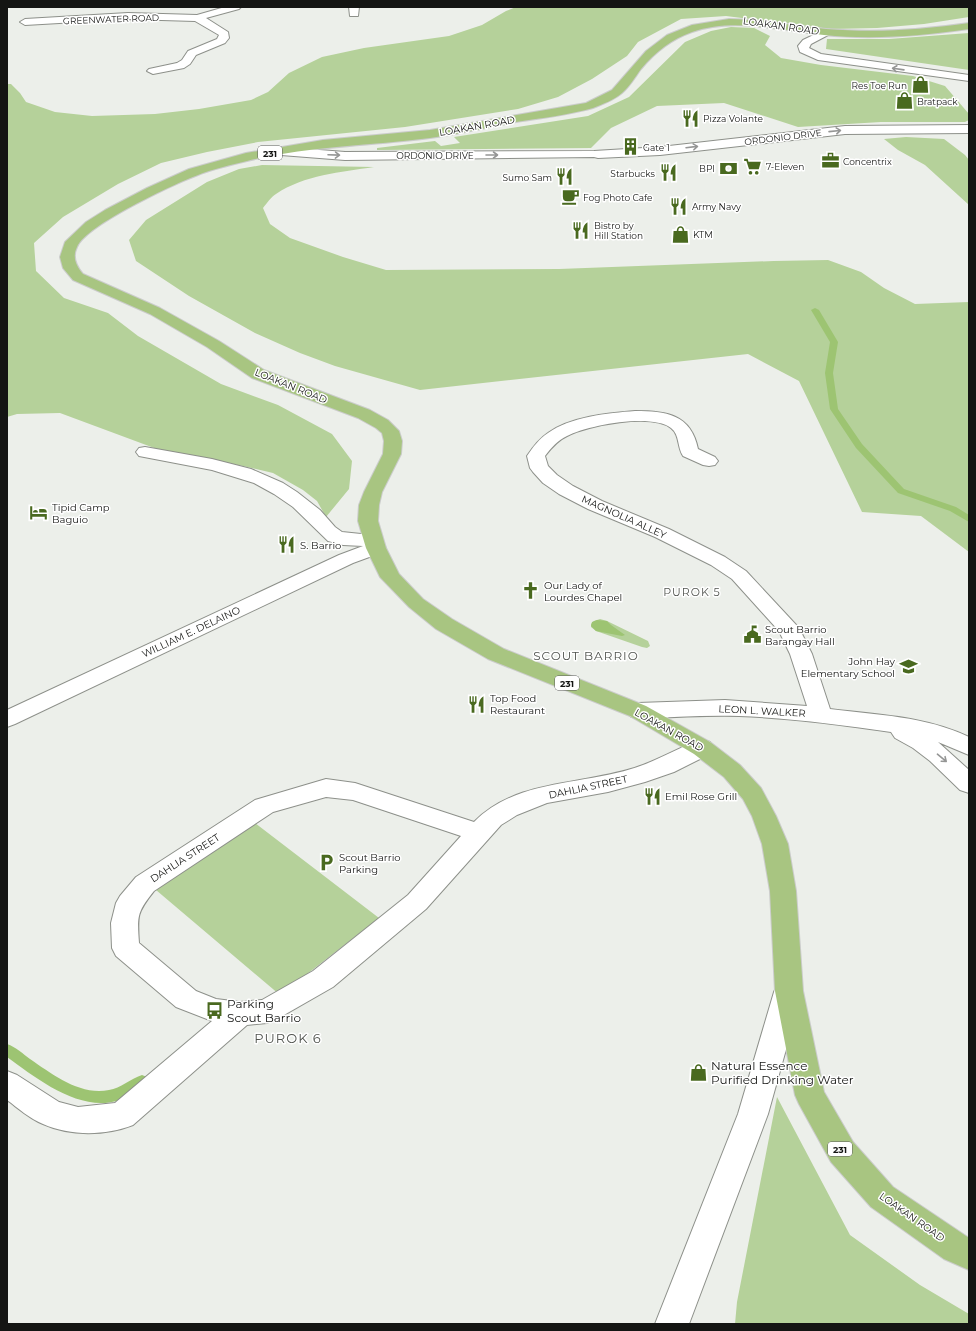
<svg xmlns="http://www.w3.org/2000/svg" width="976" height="1331" font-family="Montserrat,sans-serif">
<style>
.green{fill:#b5d19a}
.water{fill:#9dc472}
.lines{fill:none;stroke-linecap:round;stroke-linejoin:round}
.stream{fill:#9dc472;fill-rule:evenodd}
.minor-casing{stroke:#8d908a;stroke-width:2}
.major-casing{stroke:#cbcccb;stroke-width:2}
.minor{fill:#fff;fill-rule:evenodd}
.major{fill:#a8c581;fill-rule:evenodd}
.oneway{stroke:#959695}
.labels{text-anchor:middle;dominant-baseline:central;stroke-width:3;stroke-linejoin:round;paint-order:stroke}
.far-street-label{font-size:9px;fill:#141513;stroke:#fff}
.far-poi-label{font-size:9px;fill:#141513;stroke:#fff;text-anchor:start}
.shield{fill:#fff;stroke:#5a5b5a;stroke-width:1}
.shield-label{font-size:9px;font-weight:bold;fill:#141513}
.street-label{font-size:10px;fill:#141513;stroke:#fff}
.poi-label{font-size:10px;fill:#141513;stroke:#fff;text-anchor:start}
.neighbourhood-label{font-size:11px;letter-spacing:1px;fill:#51544f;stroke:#fff}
.quarter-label{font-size:12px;letter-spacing:1px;fill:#51544f;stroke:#fff}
.near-poi-label{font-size:12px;fill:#141513;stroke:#fff;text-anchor:start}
.near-neighbourhood-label{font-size:13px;letter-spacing:1px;fill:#51544f;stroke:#fff}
</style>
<rect width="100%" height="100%" fill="#ecefea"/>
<path class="green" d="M516,7H969V17L924,24L877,28L831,29L726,16L681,19L638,42L627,56L592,79L558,97L518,109L405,127L258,142L207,152L161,163L118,184L63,217L34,243L36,271L64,298L108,313L138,336L221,384L278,405L332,434L352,461L349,489L326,517L317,501L303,490L273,473L243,466L165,452L60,413L17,414L7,417V84H11L20,93L26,102L55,112L92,116L155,114L199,109L251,100L268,92L289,73L322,57L364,48L449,36L482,25L506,11Z
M731,27L754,28L770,36L765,45L781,58L821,65L913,76L945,86L969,114V120L965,122H881L798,127L724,103L657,106L611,128L591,148L377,150V148L435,141L441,146L460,143L454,137L588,116L629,97L685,42L711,31Z
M969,33V70L826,49L827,39H889Z
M906,137L944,139L965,155L969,160V205L925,165L898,150L884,139Z
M262,165L374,167C341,172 304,175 276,194C271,197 267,203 263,208L270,224L290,238L343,257L386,270L559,269L774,261L828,260L861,272L884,288L915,304L969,302V552L921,516L862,512L799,381L748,354L420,390L335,366L300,353L255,333L189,296L136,261L129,240L146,220L207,182L239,169Z
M600,619L607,621L648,641L650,646L647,648L642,647L596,631L591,627V624L594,621Z
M255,823L379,918L280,995L156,890Z
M777,1097L850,1235L920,1285L969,1314V1324H735L737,1302Z"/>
<path class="water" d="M597,620L607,621L611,625L625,635L622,636L596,631L591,626L592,622Z"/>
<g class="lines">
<path class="stream" d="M815,308L819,310L838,342L833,373L838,409L862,444L904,489L956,507L969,515V522L950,511L898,493L856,448L830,409L825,373L830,342L811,310Z
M7,1044C16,1047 23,1054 30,1059C52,1074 80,1096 109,1090C121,1088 130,1079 142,1075L147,1077L149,1081C146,1087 138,1090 132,1094C90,1121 40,1081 7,1057Z"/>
<defs>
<path id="minor" d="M225,7H241L239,9L206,18L228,32L229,38L225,43L196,55L190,64L184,68L153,74L147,71L149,69L177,63L182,60L188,51L217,39L219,35L195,21L128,19L25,25L20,22L25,19L128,13L197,15Z
M349,7H359L358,16H350Z
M826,29L831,32L830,34L811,44L809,48L821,54L969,75V81L818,60L800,52L798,46L803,40Z
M969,125V133L845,134L660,155L598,158L594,157L345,160L281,155L277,154L275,151L277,148L281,147L345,152L594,151L660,147L845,126Z
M635,411C666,411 691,414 698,449L715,457L718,461L715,465L709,466L703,465L683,456C677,447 680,435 671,428C652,413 588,425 567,436C558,440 551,448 545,456L548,466L557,475L573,486L602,501L669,529L725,557L746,571L799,628L812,654L830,709C876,715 926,716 969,737V755L938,742L969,770V793L960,790L930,761L913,748L895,738L891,732C841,725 790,718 739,716C705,715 672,717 638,719L630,716L627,711L630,706L638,703L725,700L807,706L790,654L779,631L732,579L711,565L655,537L588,509L559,494L543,483L533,472L530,468L527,456C533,447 539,439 548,433C570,417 608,413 635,411Z
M145,447L212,459L251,469L283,483L297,492L320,510L335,527L342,532L380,536L383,540L381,543L386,548L383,552L353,563L15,724L7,727V710L339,555L363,546L343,545L328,541L293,507L274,494L254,483L212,470L139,456L136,452L139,448Z
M702,740L710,742L714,748L710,754L674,772L645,782L608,792L547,803L517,815L501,825L426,909L333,987L277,1019L267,1023L247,1025L133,1125C105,1136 70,1136 43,1124C30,1119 18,1108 7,1100V1071L17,1075L59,1102L78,1107L115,1103L212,1021L176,1007L116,956L112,948L111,923L116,903L120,896L136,877L255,800L326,779L355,783L474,822C515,780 579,785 631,769C656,762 678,747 702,740ZM326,797L353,800L461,836L408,895L313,971L262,1000L240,1002L216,999L196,991L139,943C137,916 137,912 154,891L273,812Z
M788,981L798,984L802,992L768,1114L689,1324H655L738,1114L774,992L778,984Z"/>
<path id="major" d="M729,19C761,19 793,26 826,29C874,33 921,30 969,23V29C921,36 872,40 824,35C780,31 735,17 692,32C672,39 655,52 641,69C635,77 630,86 622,93C614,100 603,104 593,108C568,115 542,118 516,122C487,128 458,134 430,138C369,146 307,146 247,161C231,165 213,169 198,175C174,184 86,225 77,247C72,257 76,266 83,274L160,308L219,341L264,370L370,410L388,420L399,431L402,441L401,454L382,492L379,505L378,521L386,548L399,574L423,599L452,619L504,649L646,706L710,742L740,765L761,788L776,816L788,844L796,891L803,991L824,1092L853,1142L893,1187L969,1238V1270L944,1259L871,1207L831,1162L799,1104L795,1095L775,991L770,891L762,844L752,816L743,799L724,777L694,754L630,716L488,659L436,629L409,607L380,577L366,548L358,521L359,505L364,492L383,454L384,441L382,433L376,428L358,418L252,378L207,347L150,314L73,280L63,268L60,257L65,242L86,222L105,210L147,188L189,169L246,153L323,140L430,130L586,103L612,90L646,51L667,35L692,25Z"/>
</defs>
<use href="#minor" class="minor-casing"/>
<use href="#major" class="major-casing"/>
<use href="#minor" class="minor"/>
<use href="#major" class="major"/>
</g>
<defs><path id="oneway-shaft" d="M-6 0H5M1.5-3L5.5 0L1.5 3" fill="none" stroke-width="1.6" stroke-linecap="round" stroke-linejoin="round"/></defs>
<g class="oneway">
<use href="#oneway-shaft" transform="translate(898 69) rotate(-172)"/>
<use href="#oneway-shaft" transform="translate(835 131) rotate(-6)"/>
<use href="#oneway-shaft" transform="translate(692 147) rotate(-7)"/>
<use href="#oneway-shaft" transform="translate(334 155) rotate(2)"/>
<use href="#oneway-shaft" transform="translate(492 155)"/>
<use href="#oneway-shaft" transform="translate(942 758) rotate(40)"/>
</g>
<defs>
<symbol id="shop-bare" viewBox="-9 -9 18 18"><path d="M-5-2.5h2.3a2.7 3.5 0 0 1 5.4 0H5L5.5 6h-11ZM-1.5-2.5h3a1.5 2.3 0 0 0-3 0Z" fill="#49691f" stroke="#fff" stroke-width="2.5" paint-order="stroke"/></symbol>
<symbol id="restaurant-bare" viewBox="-9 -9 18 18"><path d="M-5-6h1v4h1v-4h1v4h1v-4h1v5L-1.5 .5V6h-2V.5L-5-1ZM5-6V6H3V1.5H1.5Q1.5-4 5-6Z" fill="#49691f" stroke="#fff" stroke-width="2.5" paint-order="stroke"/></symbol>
<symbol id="building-bare" viewBox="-9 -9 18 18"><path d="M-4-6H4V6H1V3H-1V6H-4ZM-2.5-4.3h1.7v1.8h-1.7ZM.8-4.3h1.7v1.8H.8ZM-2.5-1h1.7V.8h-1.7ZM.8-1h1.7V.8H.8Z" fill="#49691f" stroke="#fff" stroke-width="2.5" paint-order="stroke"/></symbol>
<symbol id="office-bare" viewBox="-9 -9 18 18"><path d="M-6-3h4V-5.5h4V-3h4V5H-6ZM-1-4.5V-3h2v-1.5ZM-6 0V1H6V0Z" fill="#49691f" stroke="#fff" stroke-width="2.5" paint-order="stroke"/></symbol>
<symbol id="supermarket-bare" viewBox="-9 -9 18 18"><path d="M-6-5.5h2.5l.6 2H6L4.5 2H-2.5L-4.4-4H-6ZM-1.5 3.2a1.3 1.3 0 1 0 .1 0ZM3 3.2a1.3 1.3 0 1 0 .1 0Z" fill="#49691f" stroke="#fff" stroke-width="2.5" paint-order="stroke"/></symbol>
<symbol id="bank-bare" viewBox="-9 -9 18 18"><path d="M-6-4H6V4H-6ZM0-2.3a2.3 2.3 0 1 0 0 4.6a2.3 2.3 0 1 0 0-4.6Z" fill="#49691f" stroke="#fff" stroke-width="2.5" paint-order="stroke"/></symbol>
<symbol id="cafe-bare" viewBox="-9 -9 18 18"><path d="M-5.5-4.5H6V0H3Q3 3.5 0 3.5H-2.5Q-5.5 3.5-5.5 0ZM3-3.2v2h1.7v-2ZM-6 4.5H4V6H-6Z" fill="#49691f" stroke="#fff" stroke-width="2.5" paint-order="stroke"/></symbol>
<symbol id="hotel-bare" viewBox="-9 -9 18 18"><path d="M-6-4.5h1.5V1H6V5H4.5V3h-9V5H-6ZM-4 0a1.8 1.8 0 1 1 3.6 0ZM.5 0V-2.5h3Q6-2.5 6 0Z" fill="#49691f" stroke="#fff" stroke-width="2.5" paint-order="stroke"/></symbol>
<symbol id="church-bare" viewBox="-9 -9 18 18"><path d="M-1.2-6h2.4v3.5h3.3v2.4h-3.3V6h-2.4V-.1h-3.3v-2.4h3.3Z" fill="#49691f" stroke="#fff" stroke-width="2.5" paint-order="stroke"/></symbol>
<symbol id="civic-bare" viewBox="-9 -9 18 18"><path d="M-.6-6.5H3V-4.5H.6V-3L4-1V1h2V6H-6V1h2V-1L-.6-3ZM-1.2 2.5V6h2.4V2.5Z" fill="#49691f" stroke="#fff" stroke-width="2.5" paint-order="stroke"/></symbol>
<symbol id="school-bare" viewBox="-9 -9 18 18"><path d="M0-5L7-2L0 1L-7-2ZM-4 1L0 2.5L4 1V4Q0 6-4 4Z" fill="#49691f" stroke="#fff" stroke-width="2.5" paint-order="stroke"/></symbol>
<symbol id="parking-bare" viewBox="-9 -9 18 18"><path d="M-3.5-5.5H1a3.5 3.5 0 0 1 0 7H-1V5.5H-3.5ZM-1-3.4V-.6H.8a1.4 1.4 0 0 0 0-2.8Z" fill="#49691f" stroke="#fff" stroke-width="2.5" paint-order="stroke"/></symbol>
<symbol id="bus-bare" viewBox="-9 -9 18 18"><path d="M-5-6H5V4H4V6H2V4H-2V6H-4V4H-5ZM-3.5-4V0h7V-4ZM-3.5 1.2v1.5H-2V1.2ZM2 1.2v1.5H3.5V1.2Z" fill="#49691f" stroke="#fff" stroke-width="2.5" paint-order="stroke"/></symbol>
</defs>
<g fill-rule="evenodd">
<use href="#shop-bare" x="908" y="72" width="25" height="25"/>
<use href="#shop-bare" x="892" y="88" width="25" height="25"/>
<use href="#restaurant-bare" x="678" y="106" width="25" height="25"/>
<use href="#building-bare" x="618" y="134" width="25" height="25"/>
<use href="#office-bare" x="818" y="148" width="25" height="25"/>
<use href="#supermarket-bare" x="740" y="154" width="25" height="25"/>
<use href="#bank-bare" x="716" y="156" width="25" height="25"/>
<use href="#restaurant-bare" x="656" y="160" width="25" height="25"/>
<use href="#restaurant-bare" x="552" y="164" width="25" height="25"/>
<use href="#cafe-bare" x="558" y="184" width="25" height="25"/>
<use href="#restaurant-bare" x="666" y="194" width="25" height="25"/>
<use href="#restaurant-bare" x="568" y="218" width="25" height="25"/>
<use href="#shop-bare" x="668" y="222" width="25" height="25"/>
<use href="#hotel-bare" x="26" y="500" width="25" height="25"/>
<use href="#restaurant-bare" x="274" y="532" width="25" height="25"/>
<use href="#church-bare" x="518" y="578" width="25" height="25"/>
<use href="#civic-bare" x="740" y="622" width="25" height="25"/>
<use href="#school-bare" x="896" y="654" width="25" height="25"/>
<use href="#restaurant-bare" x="464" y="692" width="25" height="25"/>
<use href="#restaurant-bare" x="640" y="784" width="25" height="25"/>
<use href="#parking-bare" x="314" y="850" width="25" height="25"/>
<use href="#bus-bare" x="202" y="998" width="25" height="25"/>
<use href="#shop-bare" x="686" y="1060" width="25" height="25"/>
</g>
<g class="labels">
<g class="far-street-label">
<text transform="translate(111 19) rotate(-2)">GREENWATER ROAD</text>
<text transform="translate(783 137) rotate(-7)">ORDONIO DRIVE</text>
<text x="435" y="155">ORDONIO DRIVE</text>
</g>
<g class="far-poi-label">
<text x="907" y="85" text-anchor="end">Res Toe Run</text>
<text x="917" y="101">Bratpack</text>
<text x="703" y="118">Pizza Volante</text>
<text x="643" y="147">Gate 1</text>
<text x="843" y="161">Concentrix</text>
<text x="766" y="166">7-Eleven</text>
<text x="715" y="168" text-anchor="end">BPI</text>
<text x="655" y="173" text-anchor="end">Starbucks</text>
<text x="552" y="177" text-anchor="end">Sumo Sam</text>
<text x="583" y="197">Fog Photo Cafe</text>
<text x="692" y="206">Army Navy</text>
<text x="594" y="225">Bistro by<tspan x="594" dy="10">Hill Station</tspan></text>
<text x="693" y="234">KTM</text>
</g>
<g class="shield">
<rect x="258" y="146" width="24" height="14" rx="3"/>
<rect x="555" y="676" width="24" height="14" rx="3"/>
<rect x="828" y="1142" width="24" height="14" rx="3"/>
</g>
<g class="shield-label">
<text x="270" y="153">231</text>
<text x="567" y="683">231</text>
<text x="840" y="1149">231</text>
</g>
<g class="street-label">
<text transform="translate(781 26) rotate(8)">LOAKAN ROAD</text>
<text transform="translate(477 126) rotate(-10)">LOAKAN ROAD</text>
<text transform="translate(291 386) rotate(22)">LOAKAN ROAD</text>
<text transform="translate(624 517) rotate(24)">MAGNOLIA ALLEY</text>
<text transform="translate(191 632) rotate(-25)">WILLIAM E. DELAINO</text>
<text transform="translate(762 711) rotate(3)">LEON L. WALKER</text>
<text transform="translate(669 730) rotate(29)">LOAKAN ROAD</text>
<text transform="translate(588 787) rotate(-12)">DAHLIA STREET</text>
<text transform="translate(185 858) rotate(-33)">DAHLIA STREET</text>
<text transform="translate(912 1217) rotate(35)">LOAKAN ROAD</text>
</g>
<g class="poi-label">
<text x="52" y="507">Tipid Camp<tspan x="52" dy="12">Baguio</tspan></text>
<text x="300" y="545">S. Barrio</text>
<text x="544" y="585">Our Lady of<tspan x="544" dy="12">Lourdes Chapel</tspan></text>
<text x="765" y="629">Scout Barrio<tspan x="765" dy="12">Barangay Hall</tspan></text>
<text x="895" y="661" text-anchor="end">John Hay<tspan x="895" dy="12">Elementary School</tspan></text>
<text x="490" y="698">Top Food<tspan x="490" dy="12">Restaurant</tspan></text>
<text x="665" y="796">Emil Rose Grill</text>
<text x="339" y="857">Scout Barrio<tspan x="339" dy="12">Parking</tspan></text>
</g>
<g class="neighbourhood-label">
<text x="692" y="592">PUROK 5</text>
</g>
<g class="quarter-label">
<text x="586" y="655">SCOUT BARRIO</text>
</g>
<g class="near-poi-label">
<text x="227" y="1003">Parking<tspan x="227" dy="14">Scout Barrio</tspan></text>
<text x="711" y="1065">Natural Essence<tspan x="711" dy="14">Purified Drinking Water</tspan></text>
</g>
<g class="near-neighbourhood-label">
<text x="288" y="1038">PUROK 6</text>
</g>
</g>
<rect width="976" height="1331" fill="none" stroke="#141513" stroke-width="16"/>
</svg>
